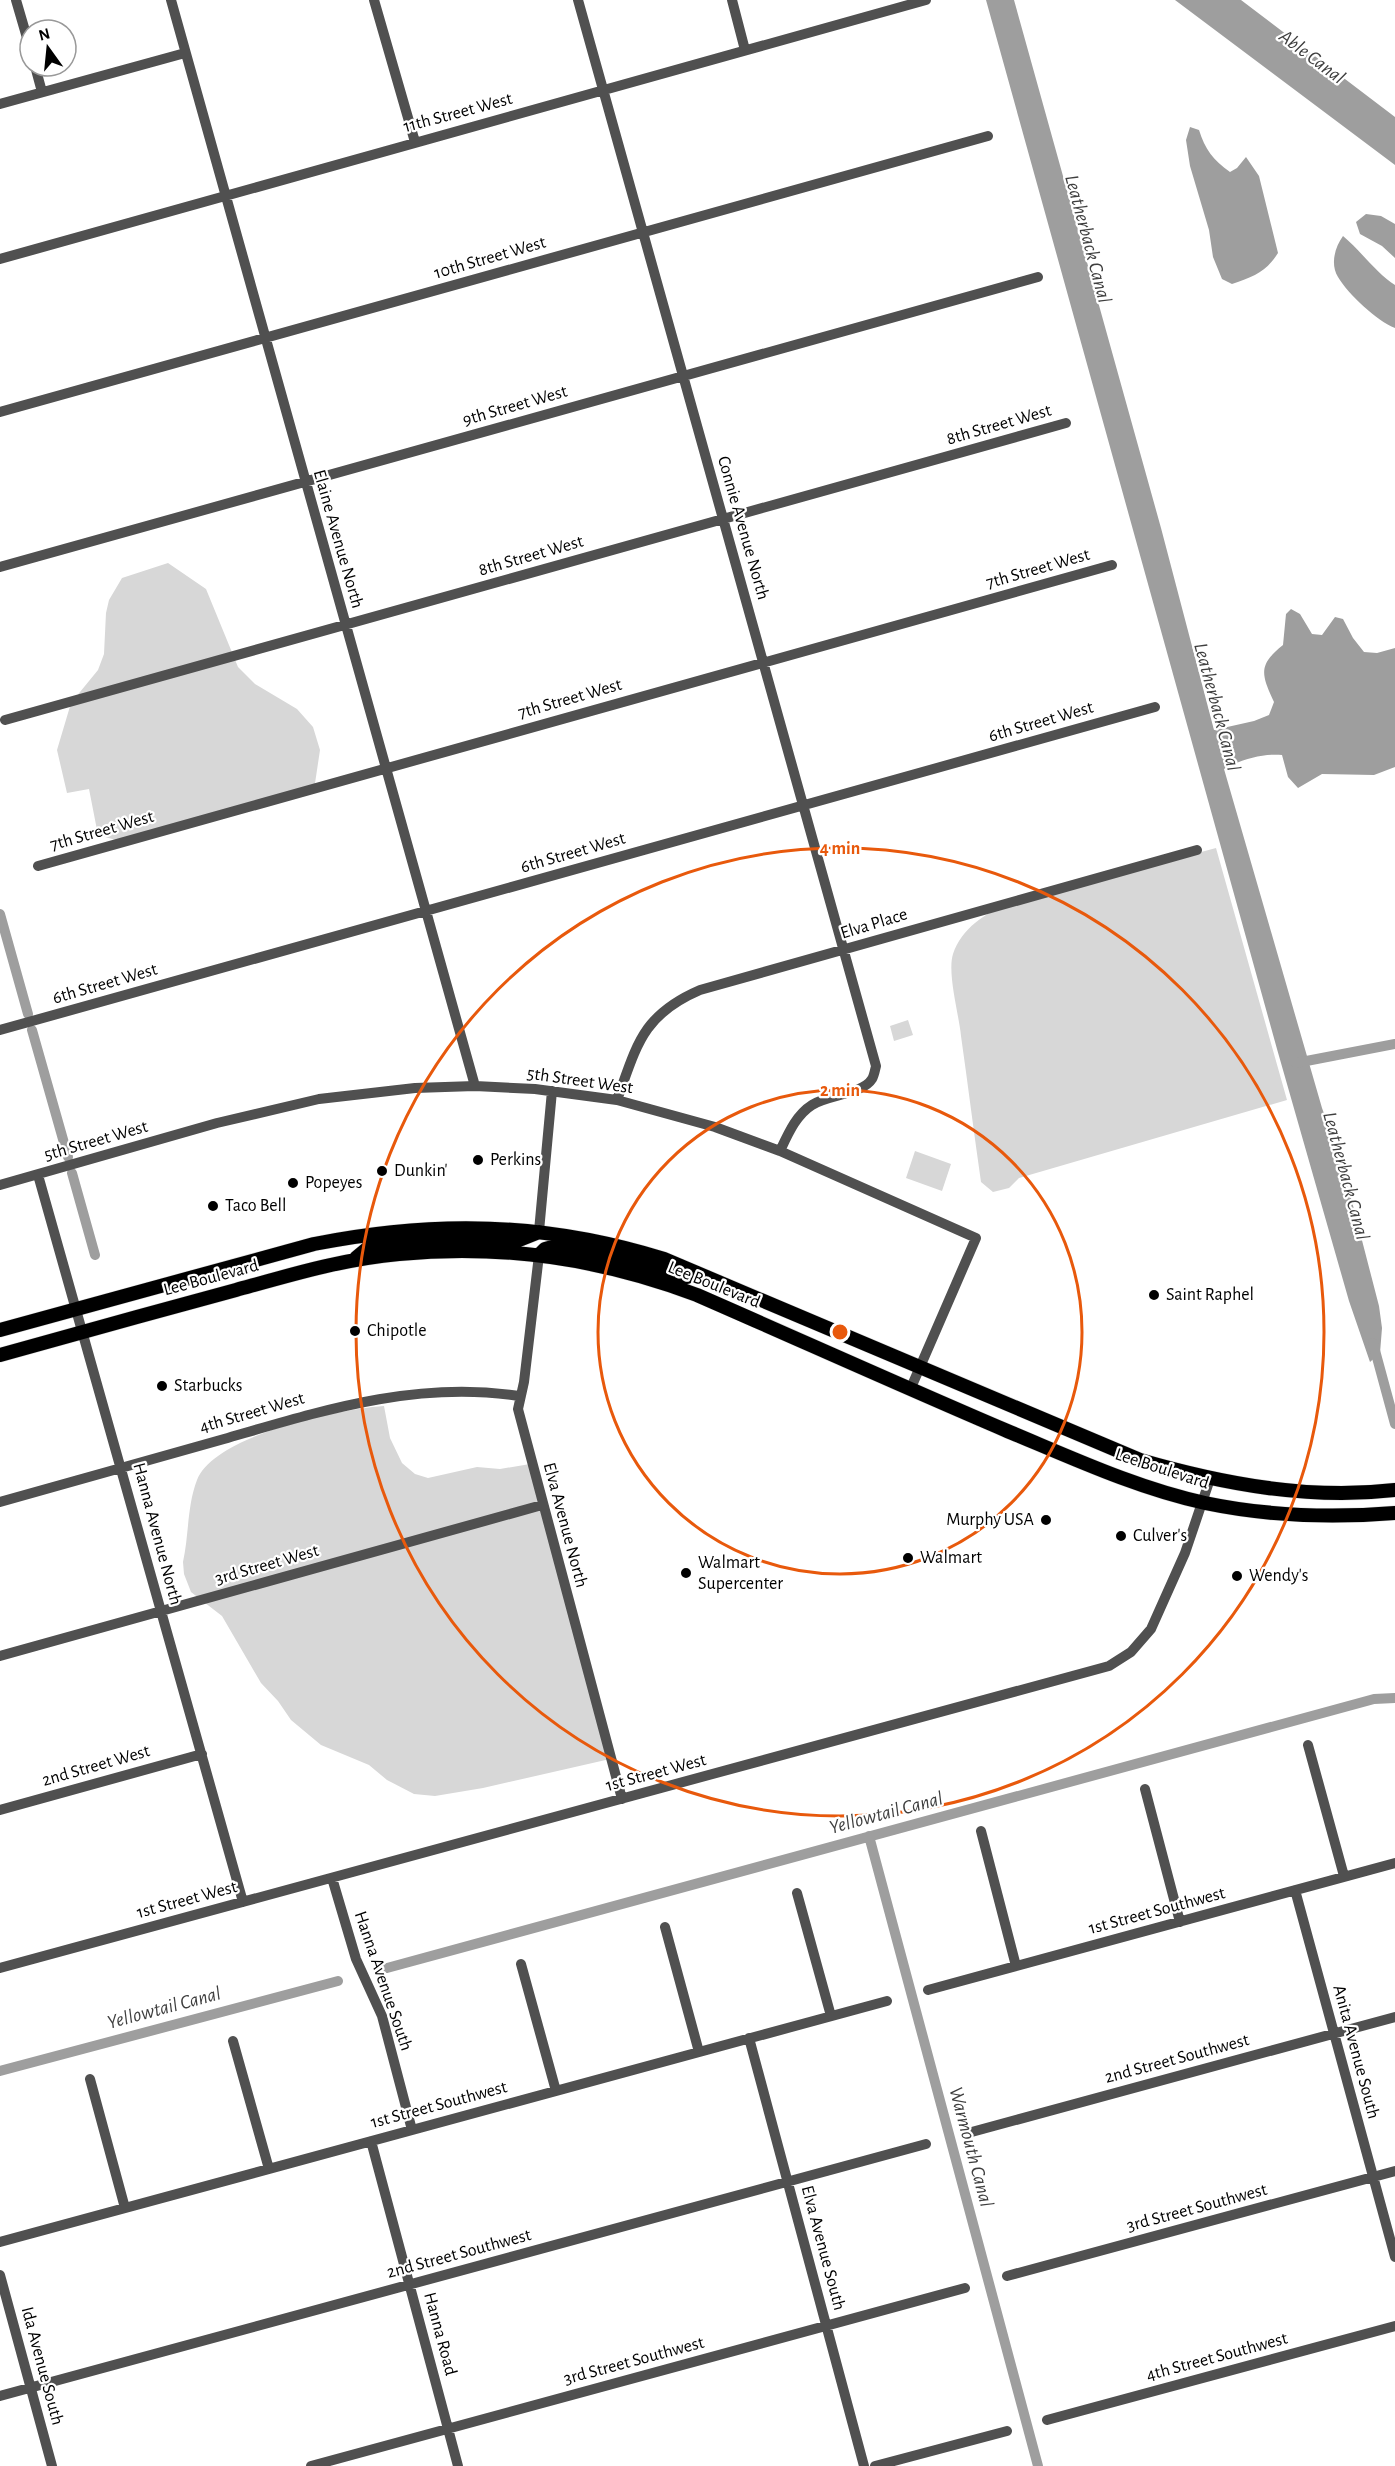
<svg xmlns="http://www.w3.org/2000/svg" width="1395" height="2466" font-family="'Alegreya Sans',sans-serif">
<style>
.green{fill:#d7d7d7}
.water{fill:#9e9e9e}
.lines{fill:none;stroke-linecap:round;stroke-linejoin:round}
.canal{stroke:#9e9e9e;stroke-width:10}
.major-casing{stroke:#dbdbdb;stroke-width:15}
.minor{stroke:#505050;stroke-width:10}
.major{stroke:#000;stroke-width:14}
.ring{fill:none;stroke:#e8590c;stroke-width:3}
.poi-dot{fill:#000;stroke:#fff;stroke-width:2}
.labels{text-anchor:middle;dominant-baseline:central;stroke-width:4.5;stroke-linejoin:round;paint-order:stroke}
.street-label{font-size:18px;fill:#000;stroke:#fff}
.poi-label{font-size:18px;fill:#000;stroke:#fff;text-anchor:start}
.water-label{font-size:20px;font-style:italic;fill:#3f3f3f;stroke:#fff}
.centre{fill:#e8590c;stroke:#fff;stroke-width:3}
.ring-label{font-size:18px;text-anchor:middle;font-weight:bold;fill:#e8590c;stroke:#fff;stroke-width:4.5;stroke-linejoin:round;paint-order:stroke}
</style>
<rect width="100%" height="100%" fill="#fff"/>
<path class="green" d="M168,563L206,589L238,667L255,684L297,709L313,727L320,750L314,790L123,842L98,835L89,789L67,793L57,750L71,703L98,670L104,654L106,613L109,600L122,578Z
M1216,848L1287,1100L1019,1178L1009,1188L993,1192L981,1182C974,1134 968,1085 961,1036C959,1015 947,973 953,954C962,928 985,913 1009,904Z
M908,1020L913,1035L894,1041L890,1026Z
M915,1151L951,1164L942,1191L906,1178Z
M384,1406L390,1438L402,1463L415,1474L428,1478L477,1467L500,1469L530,1464L610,1759L483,1788L435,1796L414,1794L387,1780L369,1765L321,1745L291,1720L278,1701L261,1683L222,1616L191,1592L184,1574L183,1562C189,1535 187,1506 197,1480C215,1435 339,1409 384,1406Z"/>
<path class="water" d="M986,0H1014L1161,528L1214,730L1254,721L1269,715L1274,702C1261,674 1258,665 1283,645L1286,614L1291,609L1300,614L1312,634L1322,635L1335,617L1343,619L1353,638L1364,652L1377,653L1395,648V767L1374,775L1322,774L1298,788L1288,777L1282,755C1264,753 1239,760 1224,769L1322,1108L1342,1163L1379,1306L1382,1328L1380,1353L1370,1362L1349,1301L1277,1049Z
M1175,0H1241L1395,117V165Z
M1190,127L1199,130C1205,149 1213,160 1230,172L1237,168L1246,157L1259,176L1278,253C1265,273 1254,276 1232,284L1222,279L1213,257L1209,230L1190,166L1186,140Z
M1366,214L1381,216L1395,224V258L1382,246L1360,234L1356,222Z
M1343,236C1360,250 1378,275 1395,285V328C1377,321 1348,294 1338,277C1330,264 1335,247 1343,236Z"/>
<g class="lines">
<path class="canal" d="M0,914L28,1014
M32,1030L68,1157
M1296,1063L1395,1044
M72,1173L95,1255
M1373,1343L1395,1424
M869,1836L1038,2466
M387,1968L1374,1699L1395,1698
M0,2071L338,1981"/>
<defs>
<path id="major" d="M539,1255L545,1249L556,1246L633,1260L687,1277
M356,1258L374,1243L439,1238L519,1240L539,1232
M0,1330L314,1244C435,1220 545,1222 664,1259L1140,1460C1223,1484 1309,1500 1395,1490
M0,1355C79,1333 157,1311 236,1290C290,1275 343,1259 399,1254C501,1244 602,1259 697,1295C800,1340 902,1386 1005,1430C1070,1457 1136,1488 1205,1503C1267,1516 1332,1518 1395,1513"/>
</defs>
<use href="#major" class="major-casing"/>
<path class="minor" d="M16,0L30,48
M171,0L475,1086
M374,0L415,142
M578,0L876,1066C875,1070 874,1076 872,1079C863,1094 827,1095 812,1105C796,1115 788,1134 780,1151
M732,0L745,50
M35,66L42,92
M0,104L185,53
M0,259L926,0
M0,412L988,136
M0,567L1038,277
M5,720L1066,423
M38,866L1112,565
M0,1030L1155,707
M617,1100C637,1045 642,1015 700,990L1197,850
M38,1175L243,1902
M0,1185L217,1123L319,1099L415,1088L475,1086L535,1089L617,1100L715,1127L780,1151L976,1238L910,1390
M539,1231L552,1091
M539,1255L524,1382L518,1409L622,1799
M0,1502C75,1481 149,1460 224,1439C321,1411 416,1380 519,1396
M0,1656L542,1505
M1308,1745L1344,1876
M1145,1789L1180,1922
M0,1810L202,1754
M981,1831L1016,1966
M332,1878L356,1959L382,2016L412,2130
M1295,1890L1395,2257
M797,1893L831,2016
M665,1927L699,2052
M521,1964L556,2091
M0,1968L1109,1666L1131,1652L1151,1629L1185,1553L1210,1479
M928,1990L1395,1863
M749,2038L864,2466
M233,2041L269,2169
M90,2079L125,2208
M968,2133L1395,2017
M371,2141L458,2466
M0,2242L887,2001
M0,2275L52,2466
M1007,2276L1395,2171
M0,2396L926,2144
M1047,2420L1395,2326
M311,2466L965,2288
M875,2466L1007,2431"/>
<use href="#major" class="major"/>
</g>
<g class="ring">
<circle cx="840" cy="1332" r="242"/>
<circle cx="840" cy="1332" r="484"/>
</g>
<g class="poi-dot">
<circle cx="478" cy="1160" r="6"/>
<circle cx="382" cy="1171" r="6"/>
<circle cx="293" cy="1183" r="6"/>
<circle cx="213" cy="1206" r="6"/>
<circle cx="1154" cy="1295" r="6"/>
<circle cx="355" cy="1331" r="6"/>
<circle cx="162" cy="1386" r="6"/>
<circle cx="1046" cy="1520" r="6"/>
<circle cx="1121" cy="1536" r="6"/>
<circle cx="908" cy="1558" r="6"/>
<circle cx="686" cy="1573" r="6"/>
<circle cx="1237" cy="1576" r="6"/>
</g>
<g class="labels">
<g class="street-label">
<text transform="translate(458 113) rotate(-15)">11th Street West</text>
<text transform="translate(490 258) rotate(-16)">10th Street West</text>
<text transform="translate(515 406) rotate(-16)">9th Street West</text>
<text transform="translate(999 425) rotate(-16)">8th Street West</text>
<text transform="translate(743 528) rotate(74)">Connie Avenue North</text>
<text transform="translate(338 539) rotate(74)">Elaine Avenue North</text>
<text transform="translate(531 556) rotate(-16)">8th Street West</text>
<text transform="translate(1038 569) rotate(-16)">7th Street West</text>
<text transform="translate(570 699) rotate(-16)">7th Street West</text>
<text transform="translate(1041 722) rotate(-16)">6th Street West</text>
<text transform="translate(102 831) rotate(-16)">7th Street West</text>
<text transform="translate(573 853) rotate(-16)">6th Street West</text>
<text transform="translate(874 924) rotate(-17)">Elva Place</text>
<text transform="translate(105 984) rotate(-16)">6th Street West</text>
<text transform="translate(580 1081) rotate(8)">5th Street West</text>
<text transform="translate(96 1141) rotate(-16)">5th Street West</text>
<text transform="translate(211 1278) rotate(-15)">Lee Boulevard</text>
<text transform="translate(714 1285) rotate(22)">Lee Boulevard</text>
<text transform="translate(252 1413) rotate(-16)">4th Street West</text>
<text transform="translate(1162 1469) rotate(18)">Lee Boulevard</text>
<text transform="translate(565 1525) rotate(75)">Elva Avenue North</text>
<text transform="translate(157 1534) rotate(75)">Hanna Avenue North</text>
<text transform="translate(267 1565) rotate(-16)">3rd Street West</text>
<text transform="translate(96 1766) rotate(-16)">2nd Street West</text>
<text transform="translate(656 1773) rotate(-15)">1st Street West</text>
<text transform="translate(187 1900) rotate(-15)">1st Street West</text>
<text transform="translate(1157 1911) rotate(-15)">1st Street Southwest</text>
<text transform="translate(383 1981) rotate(71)">Hanna Avenue South</text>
<text transform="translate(1356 2052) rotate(75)">Anita Avenue South</text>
<text transform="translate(1177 2059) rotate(-15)">2nd Street Southwest</text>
<text transform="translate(439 2105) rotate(-15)">1st Street Southwest</text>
<text transform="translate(1197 2208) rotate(-15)">3rd Street Southwest</text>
<text transform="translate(823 2248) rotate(75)">Elva Avenue South</text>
<text transform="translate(459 2254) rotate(-15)">2nd Street Southwest</text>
<text transform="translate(440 2334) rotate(75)">Hanna Road</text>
<text transform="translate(1217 2357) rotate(-15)">4th Street Southwest</text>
<text transform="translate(634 2361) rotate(-15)">3rd Street Southwest</text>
<text transform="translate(42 2366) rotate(75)">Ida Avenue South</text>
</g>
<g class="poi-label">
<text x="490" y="1160">Perkins</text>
<text x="394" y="1171">Dunkin'</text>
<text x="305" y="1183">Popeyes</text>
<text x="225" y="1206">Taco Bell</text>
<text x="1166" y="1295">Saint Raphel</text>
<text x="367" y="1331">Chipotle</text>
<text x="174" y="1386">Starbucks</text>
<text x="1034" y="1520" text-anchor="end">Murphy USA</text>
<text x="1133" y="1536">Culver's</text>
<text x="920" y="1558">Walmart</text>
<text x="698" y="1563">Walmart<tspan x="698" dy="21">Supercenter</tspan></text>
<text x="1249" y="1576">Wendy's</text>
</g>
<g class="water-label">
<text transform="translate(1312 57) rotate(37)">Able Canal</text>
<text transform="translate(1088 239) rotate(75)">Leatherback Canal</text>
<text transform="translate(1217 707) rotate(75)">Leatherback Canal</text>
<text transform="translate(1346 1176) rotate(75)">Leatherback Canal</text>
<text transform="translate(886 1813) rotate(-15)">Yellowtail Canal</text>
<text transform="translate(164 2008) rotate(-15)">Yellowtail Canal</text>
<text transform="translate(971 2147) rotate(75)">Warmouth Canal</text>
</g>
</g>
<circle cx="840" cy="1332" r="9" class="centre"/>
<g class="ring-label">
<text x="840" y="854">4 min</text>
<text x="840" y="1096">2 min</text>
</g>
<g transform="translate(48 48) rotate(345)"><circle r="28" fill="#ffffff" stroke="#999999" stroke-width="1.5"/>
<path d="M0-4.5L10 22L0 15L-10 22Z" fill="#000000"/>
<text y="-9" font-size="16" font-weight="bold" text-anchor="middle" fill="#000000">N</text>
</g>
</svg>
